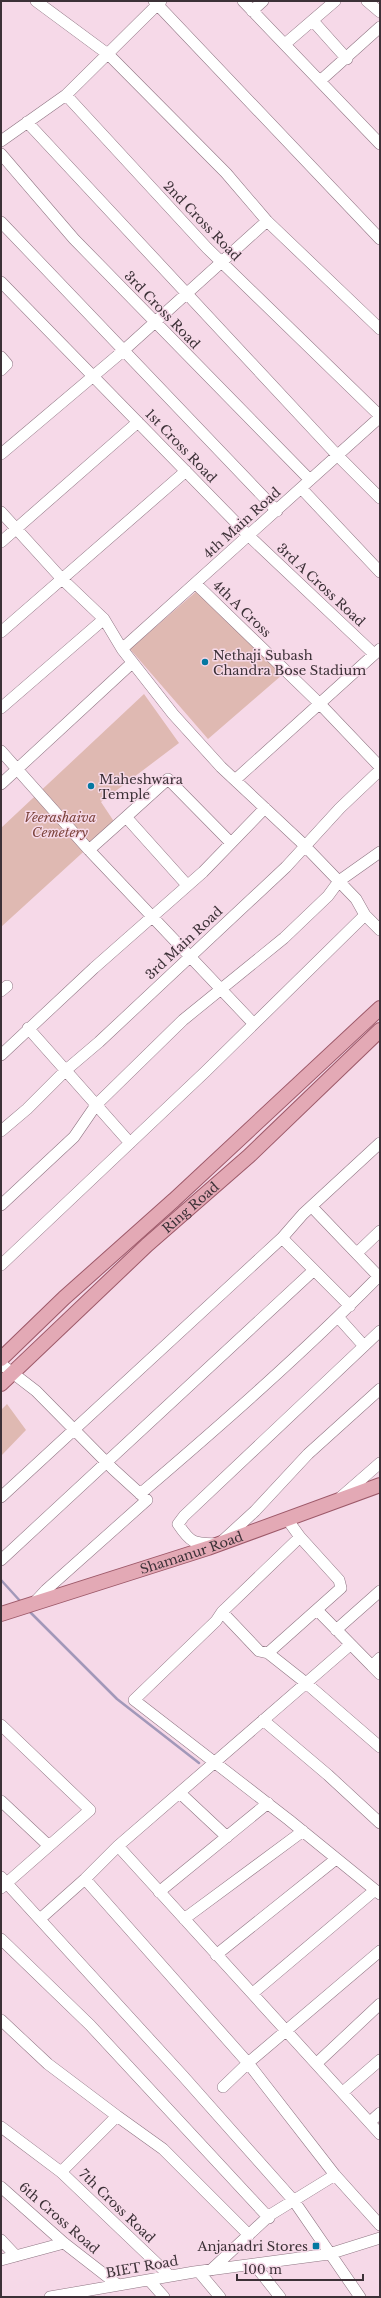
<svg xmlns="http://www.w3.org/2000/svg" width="381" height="2298" font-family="'Libre Baskerville',serif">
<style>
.green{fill:#dfb9b2}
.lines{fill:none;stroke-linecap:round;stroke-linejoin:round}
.stream{stroke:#a298b9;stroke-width:2.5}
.minor-casing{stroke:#8f7583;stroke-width:12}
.major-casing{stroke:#9d5969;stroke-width:16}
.minor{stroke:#fff;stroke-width:11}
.major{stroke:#e3a9b5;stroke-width:14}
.poi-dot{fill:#0578a1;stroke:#f6d9e8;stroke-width:1.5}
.labels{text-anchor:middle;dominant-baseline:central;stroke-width:3;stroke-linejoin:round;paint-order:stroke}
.street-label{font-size:13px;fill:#3c3137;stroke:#f6d9e8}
.poi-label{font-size:13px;fill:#3c3137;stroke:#f6d9e8;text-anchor:start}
.park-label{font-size:13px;font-style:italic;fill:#7c443c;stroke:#f6d9e8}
</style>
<rect width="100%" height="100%" fill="#f6d9e8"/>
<path class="green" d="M198,590L282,675L208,739L130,649Z
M144,694L179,743L101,802L115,823L1,927V828Z
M7,1404L26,1430L1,1456V1410Z"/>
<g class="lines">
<path class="stream" d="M1,1580L21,1602
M28,1610L117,1699L199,1763"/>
<defs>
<path id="minor" d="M36,1L109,55L226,173L267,221L380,329
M154,1L380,239
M243,1L380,144
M367,1L380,12
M252,11L263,1
M313,21L347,59
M285,44L335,1
M320,81L380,27
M66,95L161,1
M27,122L337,455L380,498
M1,141L66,95L207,248L380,416
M1,154L74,239L310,480
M1,222L277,511
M1,282L249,536L374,654
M1,357L7,364L1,370
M1,454L123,351L267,221
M301,488L380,572
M1,512L62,579L104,619L122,649L173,714L221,767L301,842L356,899L365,915L380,930
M1,542L138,422
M196,584L320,704L380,767
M1,632L186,471
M122,649L380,417
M1,708L104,619
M1,751L89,850
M235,780L380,649
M1,784L132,663
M126,817L89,850L253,1023
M187,885L126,817L168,779L231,843
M1,991L7,986
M28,1028L130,1143
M1,1055L94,968L203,872L265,808
M1,1131L27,1109L66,1070L99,1042L286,867L340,808L380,770
M1,1205L74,1137L96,1105L183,1020L284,938L328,896L339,881L380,852
M312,1207L380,1278
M282,1238L350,1306
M357,1253L380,1231
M1,1265L205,1072L365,915
M338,1317L364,1346
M380,1331L184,1516L178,1524C192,1545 194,1543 219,1544L255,1511L308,1454L380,1389
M1,1364L36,1391L113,1469L147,1500L46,1590L34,1603
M140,1494C222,1424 303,1353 378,1277
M1,1497L282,1238L303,1214L380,1143
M341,1497L380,1463
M287,1519L300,1537L339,1580L341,1588L268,1653L306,1683L380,1747
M1,1560L314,1270
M317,1610L372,1666L380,1658
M222,1612L216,1621L134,1700L289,1820L380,1894
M336,1630L380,1591
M268,1653L259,1651L222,1612L300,1537
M372,1666L380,1674
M263,1720L328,1775L380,1823
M1,1725L90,1810L1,1888
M180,1793L227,1837
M1,1801L49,1846
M118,1846L380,2134
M1,1877L183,2076L294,2201L360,2297
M85,1879L248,2063L335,2175L380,2225
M159,1892L268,1803
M40,1919L85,1879L118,1846L350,1645
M184,1919L303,1831
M1,1939L90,2025L269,2218
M216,1955L336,1859
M253,1993L375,1890
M1,2020L48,2064L117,2116
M317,2063L380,2004
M223,2087L248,2063L380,1951
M343,2092L380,2060
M370,2122L380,2113
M1,2127L61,2172L170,2276
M61,2172L117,2116L163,2149L249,2235
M1,2187L64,2243L118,2285
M1,2240L16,2256
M1,2260L64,2243
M254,2264L280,2297
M211,2270L270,2215L335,2175
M199,2272L220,2297
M149,2280L164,2297
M50,2297L194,2272L329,2254L380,2238"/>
<g id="major">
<path d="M1,1359L64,1298L174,1200L380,1008"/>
<path id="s1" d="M1,1384L147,1245L249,1156L380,1030"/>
<path id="s2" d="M1,1614L208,1548L380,1485"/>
</g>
</defs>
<use href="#minor" class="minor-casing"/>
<use href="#major" class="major-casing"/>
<use href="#minor" class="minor"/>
<use href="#major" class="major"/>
</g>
<g class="poi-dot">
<circle cx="205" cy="662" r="4"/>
<circle cx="91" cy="786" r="4"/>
<rect x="312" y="2242" width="8" height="8" rx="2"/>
</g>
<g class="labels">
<g class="street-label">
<text transform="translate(202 221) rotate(46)">2nd Cross Road</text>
<text transform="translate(162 310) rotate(46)">3rd Cross Road</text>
<text transform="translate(181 446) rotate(46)">1st Cross Road</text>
<text transform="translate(242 523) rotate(-42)">4th Main Road</text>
<text transform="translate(321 585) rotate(43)">3rd A Cross Road</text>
<text transform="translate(242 609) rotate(44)">4th A Cross</text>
<text transform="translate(184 943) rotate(-43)">3rd Main Road</text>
<text stroke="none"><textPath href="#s1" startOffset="259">Ring Road</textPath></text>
<text stroke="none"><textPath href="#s2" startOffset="200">Shamanur Road</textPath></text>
<text transform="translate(117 2206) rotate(44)">7th Cross Road</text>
<text transform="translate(59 2218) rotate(41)">6th Cross Road</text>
<text transform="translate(142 2267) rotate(-10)">BIET Road</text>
</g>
<g class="poi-label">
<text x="213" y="655">Nethaji Subash<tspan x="213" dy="15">Chandra Bose Stadium</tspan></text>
<text x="99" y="779">Maheshwara<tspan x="99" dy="15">Temple</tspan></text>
<text x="308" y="2246" text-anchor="end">Anjanadri Stores</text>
</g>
<g class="park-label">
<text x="60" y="817">Veerashaiva<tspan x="60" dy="15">Cemetery</tspan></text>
</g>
</g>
<rect width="381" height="2298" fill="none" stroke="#3c3137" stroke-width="4"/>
<path d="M237 2274v6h126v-6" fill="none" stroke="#3c3137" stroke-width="2"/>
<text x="243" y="2274" font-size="12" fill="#3c3137" stroke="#f6d9e8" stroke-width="3" paint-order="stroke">100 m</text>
</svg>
